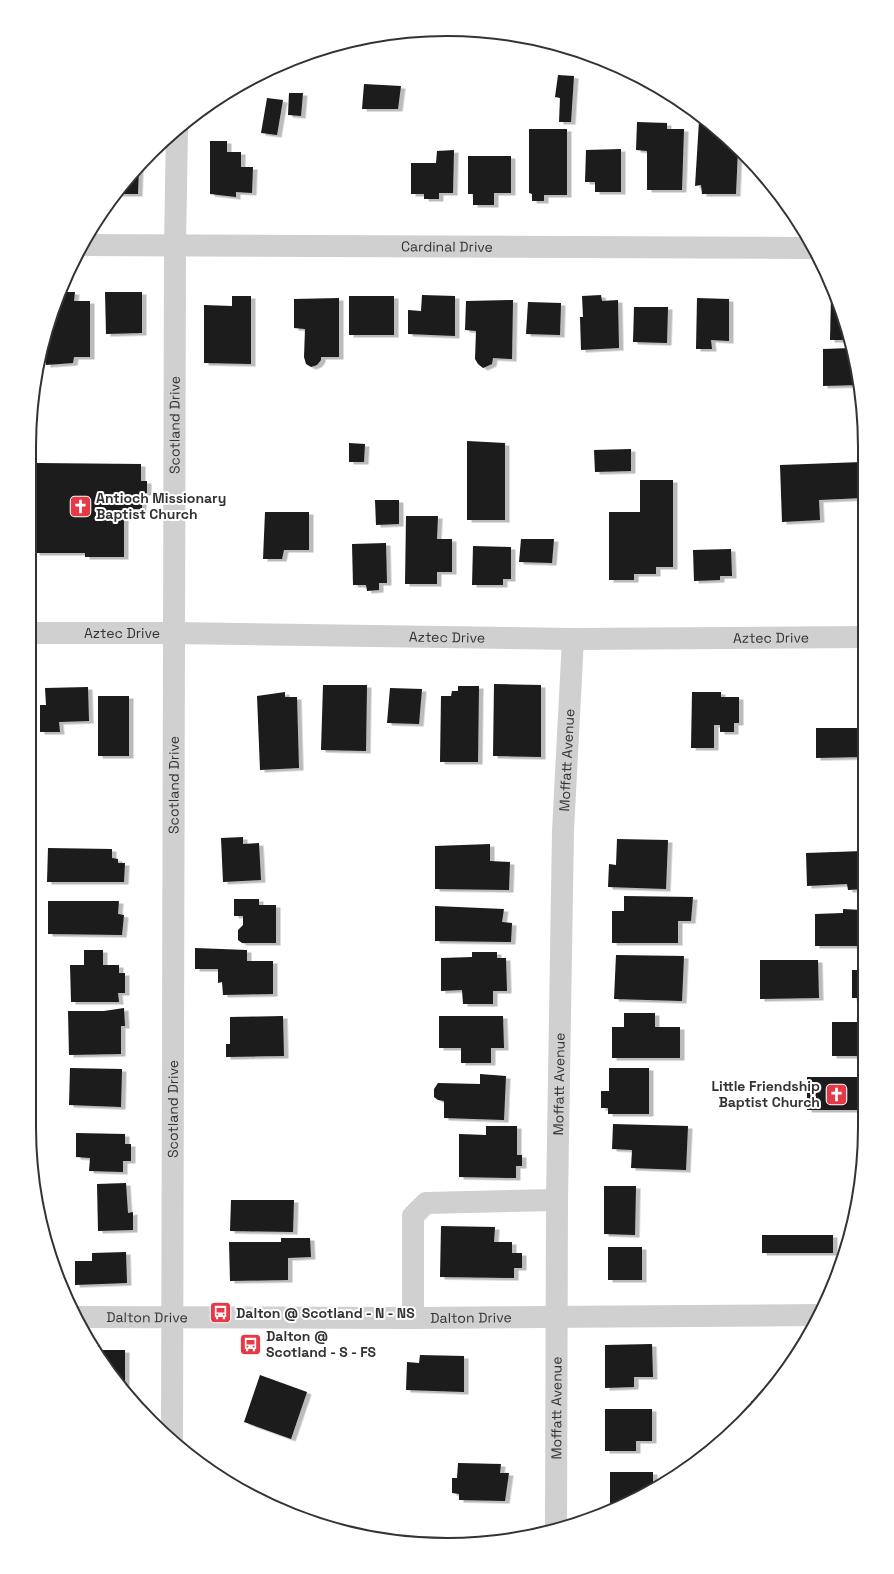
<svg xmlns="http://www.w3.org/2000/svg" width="894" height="1574" font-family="'Space Grotesk',sans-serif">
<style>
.building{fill:#1a1a1a;filter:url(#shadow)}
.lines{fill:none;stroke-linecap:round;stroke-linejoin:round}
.minor{stroke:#d0d0d0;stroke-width:22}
.labels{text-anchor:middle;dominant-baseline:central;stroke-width:4;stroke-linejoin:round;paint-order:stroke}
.street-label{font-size:14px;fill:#333;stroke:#fff}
.poi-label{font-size:14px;font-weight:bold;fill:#333;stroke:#fff;text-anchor:start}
.rim{fill:none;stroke:#333;stroke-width:2}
</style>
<defs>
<filter id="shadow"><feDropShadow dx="4.5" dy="2.5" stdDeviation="0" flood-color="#0004"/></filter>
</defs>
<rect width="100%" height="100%" fill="#fff"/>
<path class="building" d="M558,75L574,76L571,122H559L560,98L555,97Z
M364,84L401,86L398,109H362Z
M289,93H303L301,116L288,115Z
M267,98L283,100L277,135L261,133Z
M699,121H702L738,148L736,194H702L701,185L695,186Z
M637,122L667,123V129H684L682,190H647V151L636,150Z
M529,129H567V195H544V201H532V194L529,193Z
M210,141H227V152H241V167H253L252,193L236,192V197L210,194Z
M621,149V192H595V182H585L586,150Z
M454,150L453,193H439V199H424V194H411V163H436L437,151Z
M468,156H511V193H494V205H473V194H468Z
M139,166L138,194H117L133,171Z
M63,292H75L74,301H90V357H74L73,363L46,365V332Z
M105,292H142V333L106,334Z
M422,295L455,296V336L408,334V310L421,311Z
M601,295L602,301L618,300L619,348L581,350L580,317H583L582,296Z
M232,296H251V364L204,363V305L232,306Z
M349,296H394V335H349Z
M831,296H835L843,312L849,340H830Z
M339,298V357H321V360L317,365L311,367L306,364L304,357L305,329L294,328V299Z
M697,298L729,299V341L711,340L712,349H696Z
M513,300L512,359L493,358L492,364L483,368L478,364L475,359L476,331L465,330L466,301Z
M528,302L561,303L560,335L526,334Z
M634,307H668L667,343L633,342Z
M851,348L860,385L823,386V349Z
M467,441L505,443V520H467Z
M349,443L365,444L364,462H349Z
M631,449V471L595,472L594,450Z
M862,462V498L819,500L820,520L782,522L780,465Z
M36,463L141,464V481H147V493H142V509H124V557H85V553H35Z
M640,480H673V567H656V574H634V580H609V512H640Z
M375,500H399V524L376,525Z
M265,512H309V550H284L282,559H263Z
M406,516H438L437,539H452V572H437V584H405Z
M521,539H554L552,563L519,562Z
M386,543L387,583H379V590L367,591L366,585H353L352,544Z
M473,546L511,547V579H503V585H472Z
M731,549L732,576H720V580L694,581L693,550Z
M494,684L541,685V757L493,756Z
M323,685H367L366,751L321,750Z
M458,686H479L478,762H440L441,696H451L452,691H458Z
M88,687L89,721L59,722L60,732H40V705H46L45,688Z
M390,688L422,689L419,724L387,723Z
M285,692V697H297L299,768L260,770L257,696Z
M692,692H721V697H739V723H734V732H720V725H714V748H691Z
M98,696H129V756H98Z
M816,728H863V757L816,758Z
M243,837V844L259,843L261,880L223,882L221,838Z
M617,839L668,840L666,889L608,887L609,864L616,865Z
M490,844V861L510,862L509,890L435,889V846Z
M48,848L112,849V858L118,859V863H125L124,882H47Z
M863,851V889L848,890L847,884L807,886L806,853Z
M624,896L693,897L691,921H678V943H612V911H624Z
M234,899H259V905H276V943H242L238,940V930L243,925V916H234Z
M48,901H119L118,914L124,915L122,935L48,934Z
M435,906L504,909L502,922L512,923L511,942L435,941Z
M843,909L863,910V946H815V914L843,913Z
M195,948L247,950V961H273V994L223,995L222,982L218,983V969H195Z
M84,950H103V965H119V973H125V993H118L119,1002H71L70,965H84Z
M472,952H497V958H506L507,991H493V1004H463L462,990L441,991V958L472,957Z
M616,955L684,956L682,1001L614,999Z
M760,960H818L819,998L760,999Z
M860,965H863L864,998H852V970H859Z
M124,1008L125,1026H121V1054L69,1055L68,1011H104Z
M624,1013H655V1027H680V1058H612V1027H624Z
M283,1016L284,1056L226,1057V1044H230V1017Z
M439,1016H503L504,1048H491V1063H461V1048H439Z
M832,1022H864V1056H832Z
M70,1068L122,1069L121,1107L69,1105Z
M609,1068H649V1114H608V1108H601V1091H609Z
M480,1074L506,1076L504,1120L444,1118V1101L438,1100L434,1097V1089L438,1083L480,1084Z
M807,1077H864V1110H807Z
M613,1124L688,1126L686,1170L631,1168L632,1150L612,1149Z
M486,1126H517V1155H522V1166H516V1178L459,1177V1134L486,1135Z
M76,1133L125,1134V1144H131V1161H123V1172L89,1171L90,1158L76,1157Z
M126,1183L128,1213L133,1212V1230L98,1231L97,1184Z
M604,1186H636L635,1235L604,1234Z
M231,1200H294L293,1232L230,1231Z
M441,1226L495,1227L494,1242H512V1253H522V1268H514V1278L440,1277Z
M762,1235H833V1253H762Z
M281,1238H310L311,1257L288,1258V1280L230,1281L229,1242H281Z
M608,1247H642V1280H608Z
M126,1252L127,1283L75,1285V1261H92V1253Z
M652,1344L653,1377H634V1387L605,1388V1345Z
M96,1350H125V1387H121L115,1381Z
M420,1355L464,1356V1392L406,1390L407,1362L419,1363Z
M260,1375L307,1392L291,1439L244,1422Z
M751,1401H762L751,1413Z
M605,1409H652V1441H636V1451H605Z
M458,1463L501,1464L500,1473H509L505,1501L459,1500V1494L452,1493V1478H457Z
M610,1472H653V1491L619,1507H610Z"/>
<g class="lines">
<g class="minor">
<path id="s1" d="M82,245L811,248"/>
<path id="s2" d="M31,633H174L573,639L862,637"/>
<path id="s3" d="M75,1317L413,1318L818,1315"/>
<path d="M413,1318V1216L426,1203L557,1200"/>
<path id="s4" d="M172,1439L175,245L177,130"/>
<path id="s5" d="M556,1529L557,1200L563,831L573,639"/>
</g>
</g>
<defs>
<symbol id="church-square" viewBox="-11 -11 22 22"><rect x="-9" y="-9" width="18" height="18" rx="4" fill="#e63946" stroke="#fff"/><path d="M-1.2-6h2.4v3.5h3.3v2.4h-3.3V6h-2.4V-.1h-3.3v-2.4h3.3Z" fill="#fff"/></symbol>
<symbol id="bus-square" viewBox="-11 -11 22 22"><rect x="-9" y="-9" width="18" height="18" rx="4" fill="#e63946" stroke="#fff"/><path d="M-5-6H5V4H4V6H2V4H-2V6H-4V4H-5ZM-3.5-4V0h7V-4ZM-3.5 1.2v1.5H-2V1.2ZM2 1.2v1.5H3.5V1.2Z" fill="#fff"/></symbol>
</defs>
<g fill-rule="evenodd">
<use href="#church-square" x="68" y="494" width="25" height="25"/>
<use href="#church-square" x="824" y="1082" width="25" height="25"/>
<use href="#bus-square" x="208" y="1300" width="25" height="25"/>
<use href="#bus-square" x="238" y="1332" width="25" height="25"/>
</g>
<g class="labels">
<g class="street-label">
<text stroke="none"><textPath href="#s1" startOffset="365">Cardinal Drive</textPath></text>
<text stroke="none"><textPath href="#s4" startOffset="1014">Scotland Drive</textPath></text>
<text stroke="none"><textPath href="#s2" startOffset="91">Aztec Drive</textPath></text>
<text stroke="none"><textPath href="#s2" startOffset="416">Aztec Drive</textPath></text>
<text stroke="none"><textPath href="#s2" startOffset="740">Aztec Drive</textPath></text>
<text stroke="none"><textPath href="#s5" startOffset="769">Moffatt Avenue</textPath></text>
<text stroke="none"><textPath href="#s4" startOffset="654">Scotland Drive</textPath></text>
<text stroke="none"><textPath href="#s5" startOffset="445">Moffatt Avenue</textPath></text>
<text stroke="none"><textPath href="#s4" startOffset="330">Scotland Drive</textPath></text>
<text stroke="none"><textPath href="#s3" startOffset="72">Dalton Drive</textPath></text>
<text stroke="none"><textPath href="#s3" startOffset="396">Dalton Drive</textPath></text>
<text stroke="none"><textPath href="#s5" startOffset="121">Moffatt Avenue</textPath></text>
</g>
<g class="poi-label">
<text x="96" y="498">Antioch Missionary<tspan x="96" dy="16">Baptist Church</tspan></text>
<text x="820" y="1086" text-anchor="end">Little Friendship<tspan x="820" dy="16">Baptist Church</tspan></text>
<text x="236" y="1313">Dalton @ Scotland - N - NS</text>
<text x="266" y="1336">Dalton @<tspan x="266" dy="16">Scotland - S - FS</tspan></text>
</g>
</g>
<path d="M0 0H894V1574H0ZM447 36H447A411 411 0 0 1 858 447V1127A411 411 0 0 1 447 1538H447A411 411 0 0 1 36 1127V447A411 411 0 0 1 447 36Z" fill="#fff" fill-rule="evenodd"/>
<path class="rim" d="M447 36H447A411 411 0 0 1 858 447V1127A411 411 0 0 1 447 1538H447A411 411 0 0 1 36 1127V447A411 411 0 0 1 447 36Z"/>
</svg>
